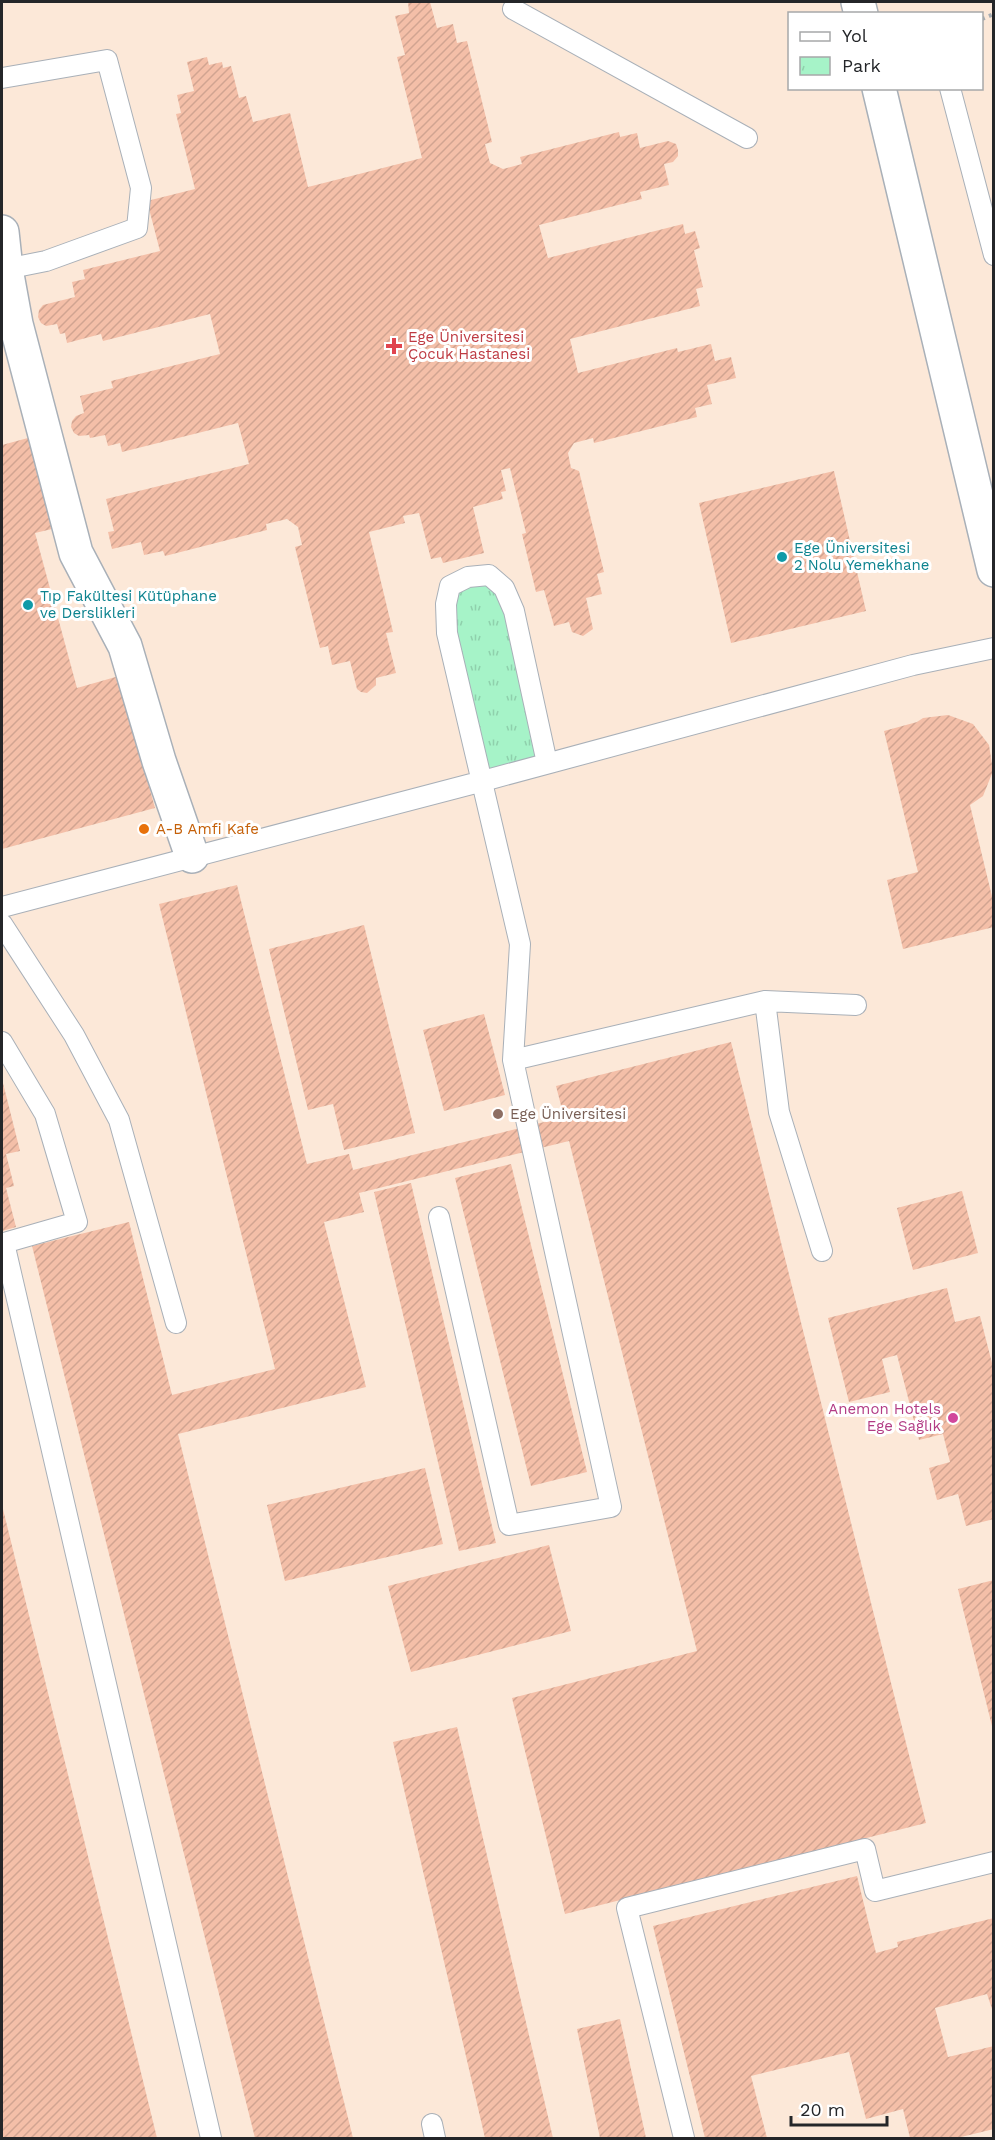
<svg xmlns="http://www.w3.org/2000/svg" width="995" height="2140" font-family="'Work Sans',sans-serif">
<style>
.education{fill:#fce8d8;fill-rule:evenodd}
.park{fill:url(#park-tufts)}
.building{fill:url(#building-hatch)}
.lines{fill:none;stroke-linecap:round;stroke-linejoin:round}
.lane-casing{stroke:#a9b0b8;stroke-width:22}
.street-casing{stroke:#a9b0b8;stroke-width:36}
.path{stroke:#a6acb2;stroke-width:4;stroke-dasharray:3 4.5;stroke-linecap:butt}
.lane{stroke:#fff;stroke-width:20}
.street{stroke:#fff;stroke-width:33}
.health-dot{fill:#e0444e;stroke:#fff;stroke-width:2}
.culture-dot{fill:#0f9aa8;stroke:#fff;stroke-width:2}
.food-dot{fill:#e8710a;stroke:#fff;stroke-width:2}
.education-dot{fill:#8d6e63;stroke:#fff;stroke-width:2}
.hotel-dot{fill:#d1479c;stroke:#fff;stroke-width:2}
.labels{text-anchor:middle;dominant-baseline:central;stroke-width:6;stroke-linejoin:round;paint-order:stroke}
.health-label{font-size:15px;fill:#be3a42;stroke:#fff;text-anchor:start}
.culture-label{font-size:15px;fill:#0d838f;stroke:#fff;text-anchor:start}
.food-label{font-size:15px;fill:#c56008;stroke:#fff;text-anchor:start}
.education-label{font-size:15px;fill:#785e54;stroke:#fff;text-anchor:start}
.hotel-label{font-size:15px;fill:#b23c85;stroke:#fff;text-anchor:end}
</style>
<defs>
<pattern id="park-tufts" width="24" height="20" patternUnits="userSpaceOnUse" patternTransform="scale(1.5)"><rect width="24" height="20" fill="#a6f3c8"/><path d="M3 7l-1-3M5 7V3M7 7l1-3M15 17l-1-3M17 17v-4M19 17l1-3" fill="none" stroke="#8fd0ac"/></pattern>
<pattern id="building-hatch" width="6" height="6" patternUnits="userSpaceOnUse" patternTransform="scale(1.5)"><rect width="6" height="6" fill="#f4bfa8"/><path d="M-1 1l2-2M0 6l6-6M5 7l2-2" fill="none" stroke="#d1a491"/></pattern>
</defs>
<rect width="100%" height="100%" fill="#eff7ff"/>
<path class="education" d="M2,2H993V2138H2ZM790,14H982V88H790Z"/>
<path class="park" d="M468,577L504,588L547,763L483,781L446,604Z"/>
<path class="building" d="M408,2H430L437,28L453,24L457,43L467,41L492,142L485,144L490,163L503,169L522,164L520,157L619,132L620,137L637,133L640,148L668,141L676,144L678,150V156L673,162L664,164L669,185L640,192L642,199L539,225L548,258L683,224L685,234L695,231L700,248L694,250L703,287L696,289L700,306L570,339L578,373L677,348L678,352L711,344L715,361L731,357L736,378L707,385L712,404L695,408L697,417L594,443L593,438L574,443L568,453L571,468L579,471L604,572L597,574L602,594L586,598L593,629L583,636L572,632L569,622L554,626L544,590L536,592L522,534L526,533L510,468L501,470L506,491L501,492L503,499L473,507L484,553L443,563L441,557L431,559L419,513L403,516L405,523L369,532L393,632L386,633L396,673L376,678V685L367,693L361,692L357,689L350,661L332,665L328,646L320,648L295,547L302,545L298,527L287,519L266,524L267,530L165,556L163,551L144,555L141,542L112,549L108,532L114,531L106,499L249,464L238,423L122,452L120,443L108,446L105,435L90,438L89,435L79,436L74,433L71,427L72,421L76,416L84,413L80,396L113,388L111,381L220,354L210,314L103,341L101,334L67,343L65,333L60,334L57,324L46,326L41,323L38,317L39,310L43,305L75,297L72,282L85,279L83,270L160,251L147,201L195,189L176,114L181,113L177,95L194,91L187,62L207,57L209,65L222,62L223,68L231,66L239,98L246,96L253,122L290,113L308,187L422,158L397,57L405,55L395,16L409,13Z
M28,438L52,529L35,533L77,688L119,676L155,808L2,849V445Z
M834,471L866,611L731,643L699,503Z
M948,715L973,724L989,745L993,771L983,796L970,805L994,905V927L903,949L887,880L918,872L884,731L917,722L923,718Z
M237,885L307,1164L349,1154L353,1170L564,1117L556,1086L731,1042L926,1823L565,1914L512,1698L697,1651L569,1141L359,1193L364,1212L324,1222L366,1387L178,1434L353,2138H255L32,1246L129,1222L172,1395L275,1369L159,904Z
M364,925L415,1133L344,1150L333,1104L308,1110L269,949Z
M484,1014L505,1095L444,1111L423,1030Z
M2,1079L20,1151L6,1154L14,1186L6,1188L16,1227L2,1231Z
M511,1164L587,1472L531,1486L455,1178Z
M411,1183L496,1543L459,1551L374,1192Z
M962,1191L978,1253L913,1270L897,1208Z
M947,1288L955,1322L980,1316L994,1371V1519L966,1526L958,1494L937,1500L929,1468L950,1462L943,1434L919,1440L897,1355L882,1359L890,1392L849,1402L828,1318Z
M425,1468L443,1544L285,1581L267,1505Z
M2,1505L157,2138H2Z
M549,1545L571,1631L411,1672L388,1586Z
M994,1580V1730H993L958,1589Z
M457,1727L553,2138H485L393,1742Z
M857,1876L876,1953L898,1947L897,1942L994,1918V2015L987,1994L935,2008L948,2057L994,2046V2129L957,2138H910L903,2109L866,2119L849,2052L751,2076L767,2138H705L653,1926Z
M620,2019L646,2138H600L577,2029Z"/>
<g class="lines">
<defs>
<path id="lane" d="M513,9L747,138
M2,78L107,60L141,188L137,228L46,261L6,269
M950,88L994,255
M2,907L483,781L913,665L994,648
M2,924L74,1035L119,1120L176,1323
M765,1001L779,1112L822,1251
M2,1042L45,1114L77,1222L4,1243L211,2138
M513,1060L765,1001L856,1005
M439,1217L509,1525L611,1507L513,1060L520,944L447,633L446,604L450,586L468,577L489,575L504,588L514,611L547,763
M432,2124L435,2138
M684,2138L627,1908L865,1849L875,1891L994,1862"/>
<path id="street" d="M858,2L861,14
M879,88L994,570
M2,232L6,269L16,324L76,553L125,646L159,761L192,856"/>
</defs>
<use href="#lane" class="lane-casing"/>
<use href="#street" class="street-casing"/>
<path class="path" d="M982,19L994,14"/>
<use href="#lane" class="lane"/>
<use href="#street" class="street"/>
</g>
<path class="health-dot" d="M391 337h6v6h6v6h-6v6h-6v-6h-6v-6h6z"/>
<g class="culture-dot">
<circle cx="782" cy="557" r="6"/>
<circle cx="28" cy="605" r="6"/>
</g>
<circle class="food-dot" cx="144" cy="829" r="6"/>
<circle class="education-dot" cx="498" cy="1114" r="6"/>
<circle class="hotel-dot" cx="953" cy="1418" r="6"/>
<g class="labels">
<g class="health-label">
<text x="408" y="337">Ege Üniversitesi<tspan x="408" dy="17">Çocuk Hastanesi</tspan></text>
</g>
<g class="culture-label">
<text x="794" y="548">Ege Üniversitesi<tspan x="794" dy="17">2 Nolu Yemekhane</tspan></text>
<text x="40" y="596">Tıp Fakültesi Kütüphane<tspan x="40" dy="17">ve Derslikleri</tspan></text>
</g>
<g class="food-label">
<text x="156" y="829">A-B Amfi Kafe</text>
</g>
<g class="education-label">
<text x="510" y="1114">Ege Üniversitesi</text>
</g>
<g class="hotel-label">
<text x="941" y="1409">Anemon Hotels<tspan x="941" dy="17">Ege Sağlık</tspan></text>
</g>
</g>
<rect width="995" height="2140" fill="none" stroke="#242629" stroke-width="6"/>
<rect x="788" y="12" width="195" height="78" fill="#ffffff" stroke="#a7a8a9" stroke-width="1.5"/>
<rect x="800" y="32" width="30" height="9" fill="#ffffff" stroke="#a7a8a9" stroke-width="1.5"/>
<text x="842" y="42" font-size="18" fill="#242629">Yol</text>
<rect x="800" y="57" width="30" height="18" fill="url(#park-tufts)" stroke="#a7a8a9" stroke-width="1.5"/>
<text x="842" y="72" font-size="18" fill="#242629">Park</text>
<path d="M791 2116v9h96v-9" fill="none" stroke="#242629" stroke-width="3"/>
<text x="800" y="2116" font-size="18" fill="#242629" stroke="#ffffff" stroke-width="4.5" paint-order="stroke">20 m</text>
</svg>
